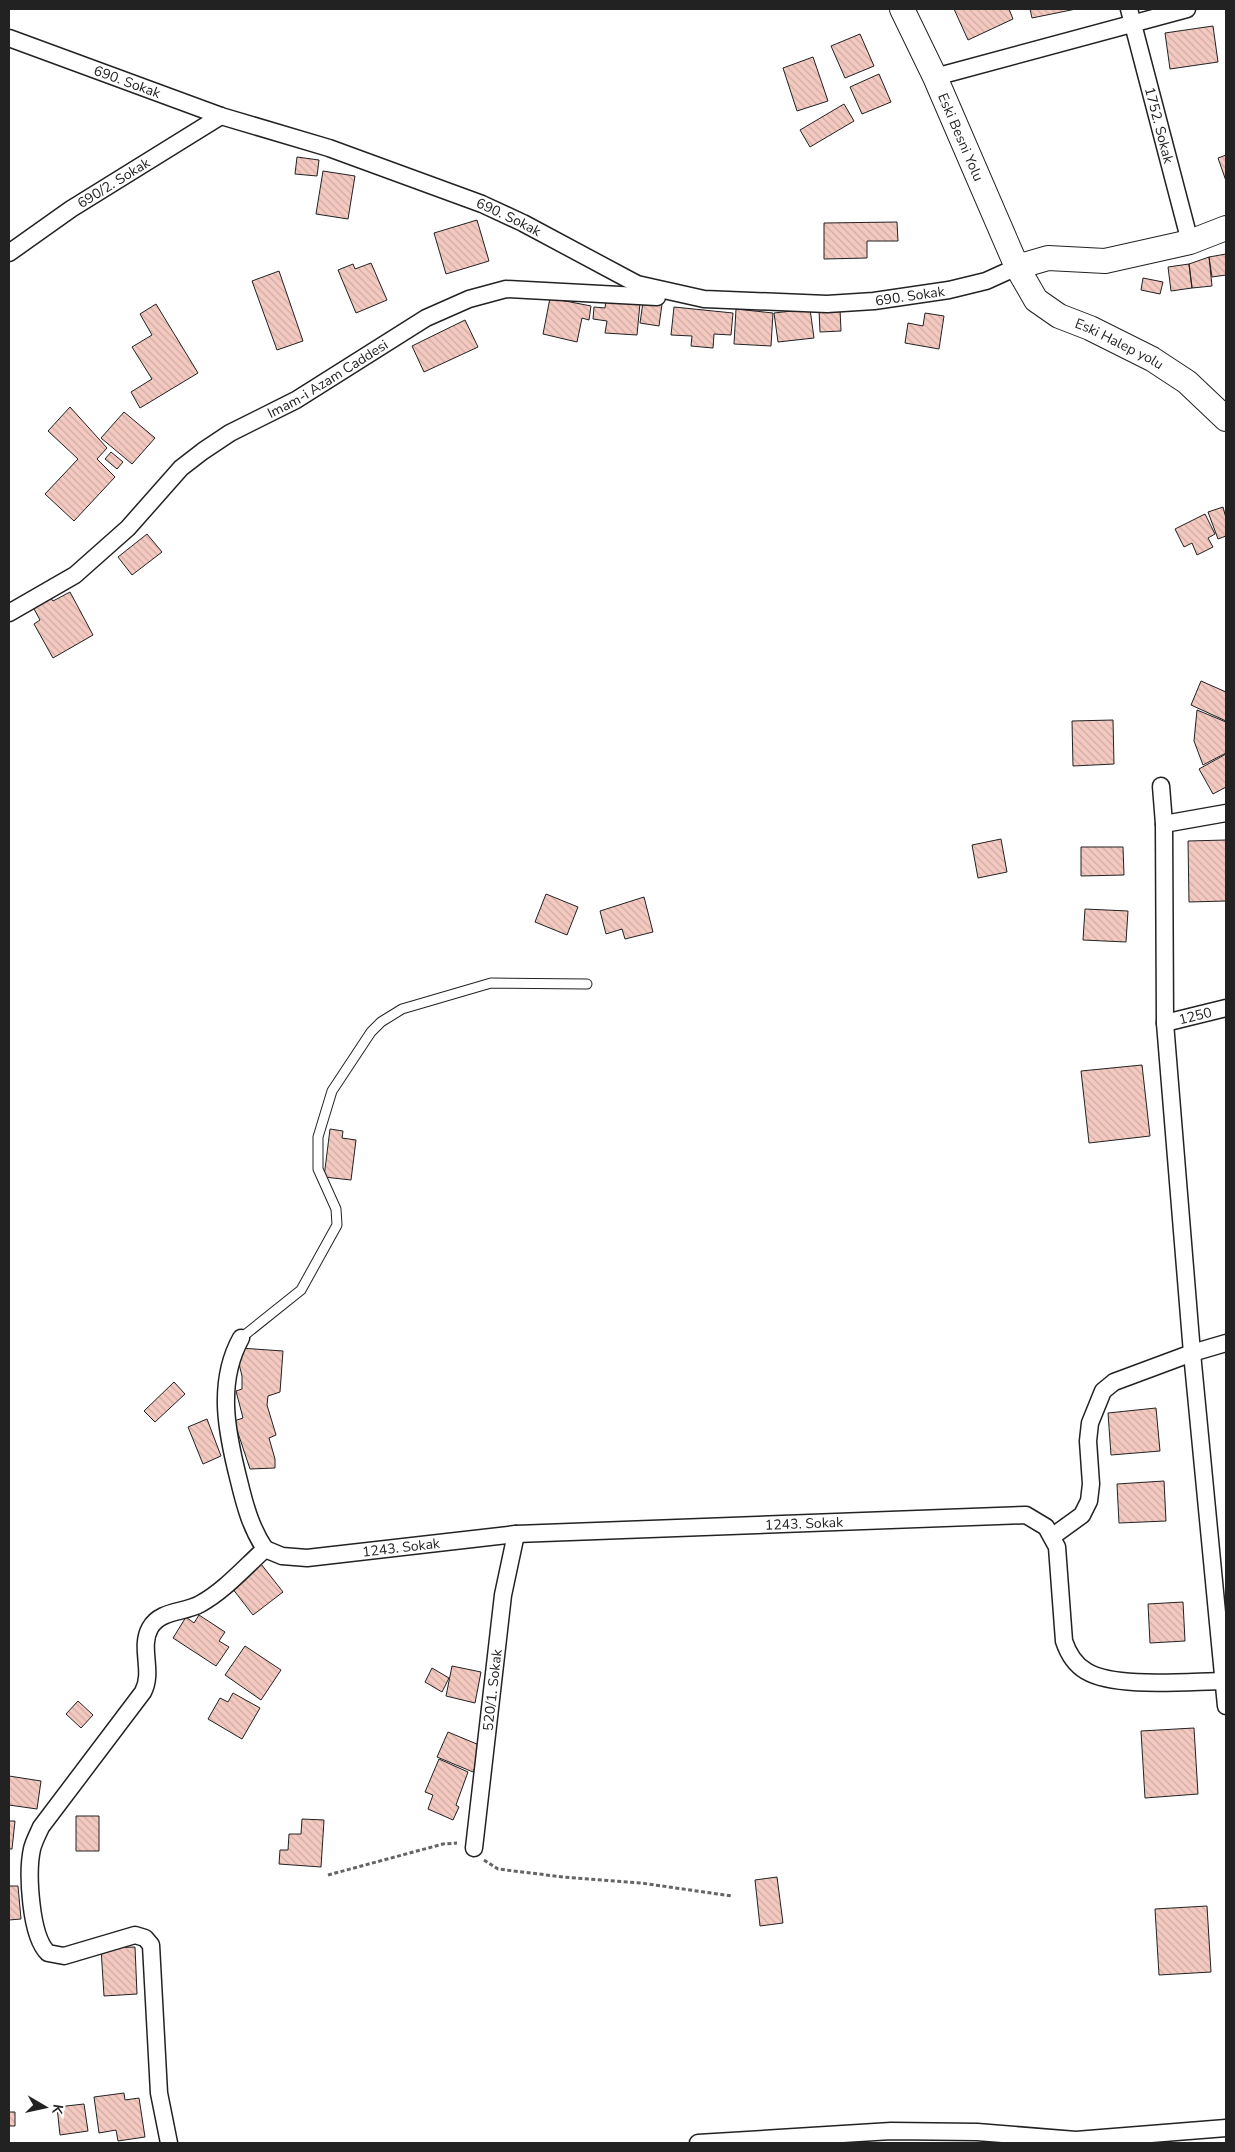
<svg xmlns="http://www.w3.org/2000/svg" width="1235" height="2152" font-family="'Nunito Sans',sans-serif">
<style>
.building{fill:url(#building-back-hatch);stroke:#222}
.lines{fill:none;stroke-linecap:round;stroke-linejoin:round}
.lane-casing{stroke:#222;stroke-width:11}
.street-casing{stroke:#222;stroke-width:19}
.secondary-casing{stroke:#222;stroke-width:26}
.path{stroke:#646464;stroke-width:3;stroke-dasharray:4 2.5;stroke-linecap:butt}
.lane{stroke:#fff;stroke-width:9}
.street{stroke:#fff;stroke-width:16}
.secondary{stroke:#fff;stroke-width:24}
.labels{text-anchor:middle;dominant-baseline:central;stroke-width:4;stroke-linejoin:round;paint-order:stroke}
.street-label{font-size:14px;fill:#222;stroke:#fff}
</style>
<defs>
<pattern id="building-back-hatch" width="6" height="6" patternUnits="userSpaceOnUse" patternTransform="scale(1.25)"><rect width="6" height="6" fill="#f3c9c0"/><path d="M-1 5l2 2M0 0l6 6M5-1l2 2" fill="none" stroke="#d0aca5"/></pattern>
</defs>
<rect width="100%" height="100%" fill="#fff"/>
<path class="building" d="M954,9H1009L1013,19L968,40Z
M1030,9H1076L1032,18Z
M1213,26L1218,62L1170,69L1165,33Z
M860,34L874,66L845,78L831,46Z
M813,57L828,101L797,111L783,68Z
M879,74L891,102L862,114L850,87Z
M844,104L854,121L810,147L800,130Z
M1226,155V181L1218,158Z
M297,157L319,160L317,176L295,174Z
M323,171L355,176L348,219L316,214Z
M477,220L489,261L446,274L434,233Z
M897,222L898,241H867V258L824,259V223Z
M1226,254V275L1212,277L1209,257Z
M1209,257L1212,286L1192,288L1189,264Z
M371,263L387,300L356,313L338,270L353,264L355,269Z
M1189,264L1192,288L1171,291L1168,267Z
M279,271L303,341L277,350L252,281Z
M1143,278L1163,282L1160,294L1141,290Z
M550,298L591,306L589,320L582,318L577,342L543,334Z
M606,299L640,303L637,335L605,333L607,321L593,319L594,307L605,308Z
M643,302L662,304L659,326L640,323Z
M156,304L198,373L140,408L131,392L152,379L132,347L152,335L140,314Z
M674,307L733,313L731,335L714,334L713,348L691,346L692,336L671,335Z
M736,309L773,313L771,346L734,344Z
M810,309L814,338L778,342L774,313Z
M840,309L841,331L820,332L819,310Z
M925,313L944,316L939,349L905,343L908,323L923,326Z
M465,320L478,347L424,372L412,346Z
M70,407L107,448L97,459L115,477L74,521L45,494L78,459L48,431Z
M124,412L155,438L132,464L101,438Z
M111,452L123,462L117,469L105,459Z
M1223,507L1226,518V536L1218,539L1208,512Z
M1205,514L1215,534L1208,538L1213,547L1197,555L1192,543L1184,547L1175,529Z
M147,534L162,552L132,575L118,557Z
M70,592L93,635L53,658L34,624L40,620L33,607L50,597L53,601Z
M1201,681L1226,692V721L1191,705Z
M1197,710L1226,722V753L1203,765L1194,741Z
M1113,720L1114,764L1073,766L1072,721Z
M1226,754V787L1213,794L1199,769Z
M1001,839L1007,872L978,878L972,845Z
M1226,840V901L1189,902L1188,841Z
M1081,847H1123L1124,875L1081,876Z
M546,894L578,907L567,935L535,922Z
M644,897L653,932L625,939L622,929L606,934L600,911Z
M1085,909L1128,911L1126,942L1083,940Z
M1142,1065L1150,1136L1089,1143L1081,1071Z
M330,1129L343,1131L342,1138L356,1140L351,1180L324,1177Z
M240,1348L283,1351L280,1392L268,1396L267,1405L276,1435L269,1438L275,1459V1468L250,1469L234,1421L243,1418L236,1391L242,1389V1376L239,1364Z
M174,1382L185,1394L155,1422L144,1411Z
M1156,1408L1160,1451L1111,1455L1108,1413Z
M207,1419L221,1456L203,1464L188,1427Z
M1164,1481L1166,1521L1119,1523L1117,1484Z
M261,1564L283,1592L253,1615L232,1588Z
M1183,1602L1185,1641L1150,1643L1148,1604Z
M199,1615L225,1632L219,1641L229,1647L216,1666L173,1638L186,1617L194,1623Z
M245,1646L281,1670L261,1700L225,1675Z
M452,1666L481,1672L475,1703L446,1696Z
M432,1668L449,1678L442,1692L425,1682Z
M233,1693L260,1708L242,1739L208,1719L220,1698L228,1702Z
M78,1701L93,1715L81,1728L66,1714Z
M1194,1728L1198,1794L1145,1798L1141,1731Z
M448,1732L484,1747L473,1772L437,1757Z
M439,1759L468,1772L456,1805L459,1807L453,1820L428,1809L433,1795L425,1792Z
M9,1776L41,1781L37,1809L9,1805Z
M76,1816H99V1851H76Z
M302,1819L324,1820L321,1867L279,1864L280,1850H288L289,1834H301Z
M9,1821H15L12,1849H9Z
M777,1877L783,1923L760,1926L755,1880Z
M9,1886H18L21,1919L9,1920Z
M1207,1906L1211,1972L1159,1975L1155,1909Z
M135,1947L137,1994L104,1996L101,1948Z
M124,2093L125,2100L139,2098L145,2137L118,2141L116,2130L99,2133L94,2097Z
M84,2104L88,2131L60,2135L57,2107Z
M9,2112H15V2126H9Z"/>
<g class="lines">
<defs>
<path id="lane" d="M241,1338L301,1290L337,1225L336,1209L318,1169V1137L332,1091L371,1032L381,1022L402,1009L491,983L587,984"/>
<g id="street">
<path id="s1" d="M1129,9L1190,242"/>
<path id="s2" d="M9,38L221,116L329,148L482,204L523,223L637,284L704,299L827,304L874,301L949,290L986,281L1017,267"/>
<path d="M935,77L1187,9"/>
<path id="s3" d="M9,253L71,209L221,116"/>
<path id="s4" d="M9,613L75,575L128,528L181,468L203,451L230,433L296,400L426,318L469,299L506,289L657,297"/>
<path d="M1161,786L1164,824"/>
<path d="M1226,813L1164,824L1165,1023L1192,1353L1226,1706"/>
<path id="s5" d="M1165,1023L1226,1008"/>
<path d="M241,1338C216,1383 227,1434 239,1481C245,1506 251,1528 265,1549"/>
<path d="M1053,1536L1082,1515L1089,1501L1091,1484L1088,1441L1090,1423L1103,1391L1114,1382L1192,1353L1226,1343"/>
<path id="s6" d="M265,1549L282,1556L307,1558L516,1534L1026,1515L1046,1527L1057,1547L1064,1641C1068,1653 1074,1664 1086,1671C1115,1689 1191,1681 1226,1681"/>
<path id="s7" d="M474,1848L503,1595L516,1534"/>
<path d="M169,2143L159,2093L151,1945L145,1938L135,1935L64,1956L48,1953C30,1936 27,1872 32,1849C34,1841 38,1834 41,1827L143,1692C154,1671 139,1648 150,1628C160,1610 184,1613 200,1604C224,1591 244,1568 265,1549"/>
<path d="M698,2143L891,2131L977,2132L1076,2140L1226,2128"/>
</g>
<g id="secondary">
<path id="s8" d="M902,9L935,77L1017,267L1036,300L1059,316L1090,328L1152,359L1187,382L1226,419"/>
<path d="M1017,267L1048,258L1105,261L1190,242L1226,228"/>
</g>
</defs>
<use href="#lane" class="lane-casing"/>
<use href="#street" class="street-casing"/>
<use href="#secondary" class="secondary-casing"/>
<path class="path" d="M484,1860L498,1869L563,1877L641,1883L732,1896
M328,1875L443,1844L457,1843"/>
<use href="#lane" class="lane"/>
<use href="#street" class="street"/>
<use href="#secondary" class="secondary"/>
</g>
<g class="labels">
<g class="street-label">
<text stroke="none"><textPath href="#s2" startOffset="126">690. Sokak</textPath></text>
<text stroke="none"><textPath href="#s1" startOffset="120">1752. Sokak</textPath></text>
<text stroke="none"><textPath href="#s8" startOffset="141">Eski Besni Yolu</textPath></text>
<text stroke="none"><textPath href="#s3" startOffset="126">690/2. Sokak</textPath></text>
<text stroke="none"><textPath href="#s2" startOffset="531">690. Sokak</textPath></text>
<text stroke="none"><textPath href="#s2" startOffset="951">690. Sokak</textPath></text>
<text stroke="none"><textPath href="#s8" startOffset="415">Eski Halep yolu</textPath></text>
<text stroke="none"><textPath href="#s4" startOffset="399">Imam-i Azam Caddesi</textPath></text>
<text stroke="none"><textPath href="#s5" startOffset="31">1250</textPath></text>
<text stroke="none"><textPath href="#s6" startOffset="542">1243. Sokak</textPath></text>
<text stroke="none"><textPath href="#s6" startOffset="138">1243. Sokak</textPath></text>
<text stroke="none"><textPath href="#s7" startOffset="159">520/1. Sokak</textPath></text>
</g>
</g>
<rect width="1235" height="2152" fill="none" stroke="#222222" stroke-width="20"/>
<g transform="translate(45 2107) rotate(99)" stroke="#ffffff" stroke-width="4" paint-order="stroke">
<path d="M0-4L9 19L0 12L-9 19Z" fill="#222222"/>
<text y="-8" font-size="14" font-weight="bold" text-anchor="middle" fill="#222222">K</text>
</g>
</svg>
